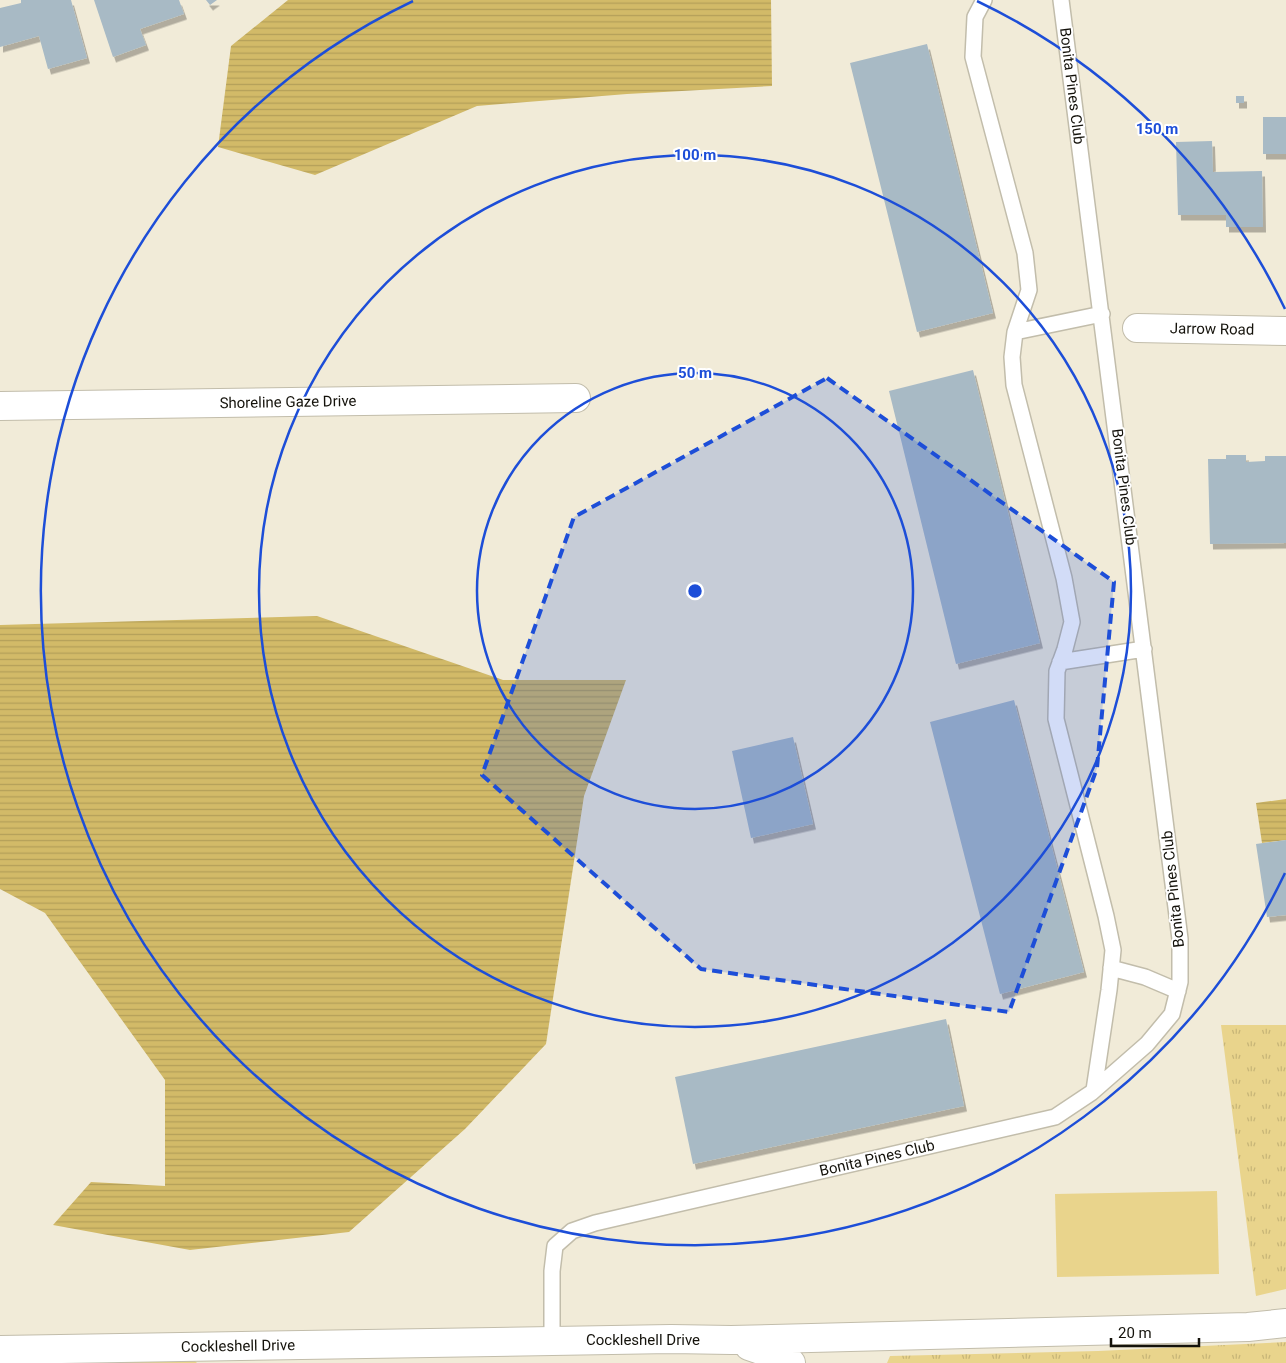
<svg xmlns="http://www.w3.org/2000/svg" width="1286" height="1363" font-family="Roboto,sans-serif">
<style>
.grass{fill:url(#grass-tufts)}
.forest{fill:url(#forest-firs)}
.pitch{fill:#e9d48c}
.water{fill:url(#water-rules)}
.building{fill:#a8bac5;filter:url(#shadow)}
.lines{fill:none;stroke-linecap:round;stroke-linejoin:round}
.service-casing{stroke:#c2bdab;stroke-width:18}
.minor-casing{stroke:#c2bdab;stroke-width:30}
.service{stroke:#fff;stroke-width:15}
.minor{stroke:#fff;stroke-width:28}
.marked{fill:#1d4ed8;fill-opacity:0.2;stroke:#1d4ed8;stroke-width:4;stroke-dasharray:10 6;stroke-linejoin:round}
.ring{fill:none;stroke:#1d4ed8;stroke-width:2.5}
.labels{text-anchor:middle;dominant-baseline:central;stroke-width:4;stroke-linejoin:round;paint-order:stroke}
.street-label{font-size:15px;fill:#14120b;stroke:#fff}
.centre{fill:#1d4ed8;stroke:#fff;stroke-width:2.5}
.ring-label{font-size:15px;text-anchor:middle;font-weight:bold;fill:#1d4ed8;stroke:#fff;stroke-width:4;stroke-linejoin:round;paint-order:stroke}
</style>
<defs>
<pattern id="grass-tufts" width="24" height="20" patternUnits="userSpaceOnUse" patternTransform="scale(1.25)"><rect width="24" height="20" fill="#e9d48c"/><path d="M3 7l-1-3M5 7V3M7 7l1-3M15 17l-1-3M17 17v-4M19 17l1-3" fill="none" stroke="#c7b577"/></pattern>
<pattern id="forest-firs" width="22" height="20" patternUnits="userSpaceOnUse" patternTransform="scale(1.25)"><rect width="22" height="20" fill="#e9d48c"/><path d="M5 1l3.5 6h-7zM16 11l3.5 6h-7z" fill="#c7b577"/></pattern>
<pattern id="water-rules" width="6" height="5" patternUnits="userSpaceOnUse" patternTransform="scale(1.25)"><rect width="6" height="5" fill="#d2ba68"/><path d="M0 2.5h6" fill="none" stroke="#b39f59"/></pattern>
<filter id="shadow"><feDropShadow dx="3" dy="5.5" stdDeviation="0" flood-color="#0004"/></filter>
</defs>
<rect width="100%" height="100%" fill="#f1ebd8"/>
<path class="grass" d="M1221,1025H1286V1289L1256,1296Z
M1286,1342V1363H887L890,1356L1098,1351Z"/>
<path class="forest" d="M0,1361H195L197,1363H0Z"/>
<path class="pitch" d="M1217,1191L1219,1274L1057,1277L1055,1194Z"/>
<path class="water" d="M288,0H771L772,86L627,94L477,106L315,175L218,147L231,46Z
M317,616L503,680H626L584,796L546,1044L465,1129L349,1232L190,1250L53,1225L91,1182L165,1186V1080L45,913L0,889V625Z
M1286,799V840L1262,843L1256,803Z"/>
<path class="building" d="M21,0H71L87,58L48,69L39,36L0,47V8L21,3Z
M94,0H179L184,14L140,29L146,45L113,57Z
M206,0H217L210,5Z
M927,44L993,313L917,332L850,63Z
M1236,96H1244V103H1236Z
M1263,117H1286V154H1263Z
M1212,141L1213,172L1262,171L1263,227H1226V215H1178L1176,142Z
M973,370L1040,643L956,664L889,391Z
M1226,455H1246V462L1265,461V456H1286V543L1210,544L1208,459H1226Z
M1014,700L1084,972L1000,994L930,722Z
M793,737L813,824L751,838L732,751Z
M1286,840V915L1267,917L1256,844Z
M946,1019L964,1106L693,1164L675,1077Z"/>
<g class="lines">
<defs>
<path id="service" d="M984,0L975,17L973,57L1025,253L1029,290L1015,332L1012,357L1014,385L1064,578L1072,622L1065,649L1057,671L1056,719L1106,916L1113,950L1109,990L1094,1090
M1015,332L1102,314
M1060,662L1144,649
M1111,968L1145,977L1178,991
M552,1341V1271L555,1246L572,1231L595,1223L1055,1117L1091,1093L1147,1044L1172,1014L1180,982V939L1061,0"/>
<path id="minor" d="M1137,328L1286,331
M0,406L576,398
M749,1346L786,1359L791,1363
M0,1350L671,1339L731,1340L1248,1327L1286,1323"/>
</defs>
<use href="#service" class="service-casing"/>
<use href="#minor" class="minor-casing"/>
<use href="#service" class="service"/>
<use href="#minor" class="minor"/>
</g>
<path class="marked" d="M827,378L1114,582L1097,768L1009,1012L701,969L482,775L574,517Z"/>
<g class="ring">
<circle cx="695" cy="591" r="218"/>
<circle cx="695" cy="591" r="436"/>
<path d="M1285 873A654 654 0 1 1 413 1M977 1A654 654 0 0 1 1285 309"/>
</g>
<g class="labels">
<g class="street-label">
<text transform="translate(1072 86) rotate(83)">Bonita Pines Club</text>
<text transform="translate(1212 329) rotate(1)">Jarrow Road</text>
<text transform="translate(288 402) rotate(-1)">Shoreline Gaze Drive</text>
<text transform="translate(1124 487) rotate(83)">Bonita Pines Club</text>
<text transform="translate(1173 889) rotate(-96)">Bonita Pines Club</text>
<text transform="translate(877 1158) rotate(-13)">Bonita Pines Club</text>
<text x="643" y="1340">Cockleshell Drive</text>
<text transform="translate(238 1346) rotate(-1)">Cockleshell Drive</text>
</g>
</g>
<circle cx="695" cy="591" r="8" class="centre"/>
<g class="ring-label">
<text x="1157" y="134">150 m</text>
<text x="695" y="160">100 m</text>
<text x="695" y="378">50 m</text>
</g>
<path d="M1111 1338v8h88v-8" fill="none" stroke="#14120b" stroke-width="2.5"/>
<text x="1118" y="1338" font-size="15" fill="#14120b" stroke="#ffffff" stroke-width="4" paint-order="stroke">20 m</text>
</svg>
